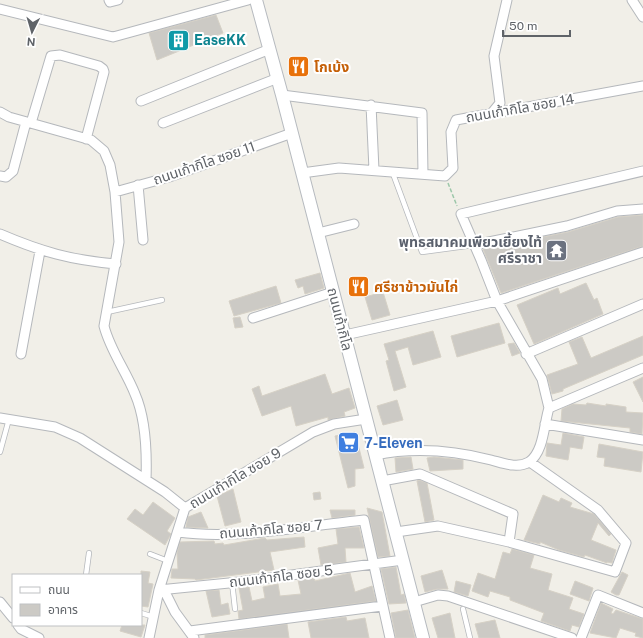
<svg xmlns="http://www.w3.org/2000/svg" width="643" height="638" font-family="'Public Sans','Noto Sans Thai',sans-serif">
<style>
.building{fill:#cccac5;stroke:#d6d1c6}
.lines{fill:none;stroke-linecap:round;stroke-linejoin:round}
.lane-casing{stroke:#b5b8bc;stroke-width:6}
.street-casing{stroke:#b5b8bc;stroke-width:11}
.secondary-casing{stroke:#b6babf;stroke-width:14}
.path{stroke:#9cc7a9;stroke-width:1.5;stroke-dasharray:4 2;stroke-linecap:butt}
.lane{stroke:#fff;stroke-width:4.5}
.street{stroke:#fff;stroke-width:9}
.secondary{stroke:#fff;stroke-width:12}
.labels{text-anchor:middle;dominant-baseline:central;stroke-width:4;stroke-linejoin:round;paint-order:stroke}
.culture-label{font-size:14px;font-weight:bold;fill:#0d838f;stroke:#fff;text-anchor:start}
.food-label{font-size:14px;font-weight:bold;fill:#c56008;stroke:#fff;text-anchor:start}
.street-label{font-size:14px;fill:#5f6368;stroke:#fff}
.worship-label{font-size:14px;font-weight:bold;fill:#5b616d;stroke:#fff;text-anchor:end}
.shop-label{font-size:14px;font-weight:bold;fill:#366cbe;stroke:#fff;text-anchor:start}
</style>
<rect width="100%" height="100%" fill="#f1efe8"/>
<path class="building" d="M216,15L223,33L157,60L149,33Z
M643,215V246L501,293L483,249L568,232L618,217Z
M320,273L324,288L305,294L303,286L298,288L295,280Z
M586,283L594,300L597,298L603,314L534,344L517,305L558,288L560,294Z
M276,286L281,303L234,316L229,301Z
M383,292L390,315L372,320L365,297Z
M240,317L243,327L235,328L233,318Z
M499,323L505,343L457,357L451,336Z
M433,331L441,357L413,365L408,347L395,351L406,387L394,391L386,361L389,360L384,344Z
M643,336V355L563,389V391L552,394L547,375L578,364L569,342L582,337L591,358Z
M514,343L520,353L512,356L508,344Z
M325,374L332,394L349,388L355,408L344,412L345,416L328,420V417L296,426L291,406L262,416L252,389L259,386L262,396Z
M643,377V402L633,382Z
M397,400L403,420L383,425L377,406Z
M587,403L606,406V404L626,407V412L643,413L642,434L630,432V428L561,421L562,409L573,404L586,405Z
M355,432L364,468L355,469V486L348,488L335,436Z
M563,433L584,437L582,449L570,447L568,460L546,456L547,443L561,445Z
M599,444L643,452L641,472L604,466L605,458L597,457Z
M411,457L413,469L396,472L395,458Z
M434,457L463,460V469L430,471L427,458Z
M419,480L427,483L434,520L425,522L417,481Z
M233,489L241,522L225,526L217,496Z
M320,492L321,499L314,500L313,493Z
M543,495L559,502L561,498L572,503L570,507L594,514L611,534L609,536L598,523L591,540L616,550L612,563L607,562V563L585,555L584,557L559,550L540,542V544L524,540Z
M153,502L175,518L167,531L171,534L165,545L127,519L135,509L143,515Z
M367,508L382,512L390,556L378,557Z
M330,510H355V515L332,518Z
M201,512L208,528L186,527L188,517Z
M359,527L364,548H345L346,562L321,565L318,548L338,544L336,529Z
M304,537L305,547L270,552L274,570L196,580L195,579L171,578L172,569H178L177,553L180,542L214,541L215,544L223,543L224,545L265,538L267,540Z
M512,549L534,555L530,568L552,574L548,590L573,598L569,609L584,614L579,627L572,625L570,631L541,621L544,613L510,600V597L490,591L488,597L472,591L478,573L495,579L503,552L510,554Z
M396,567L401,595L404,594L406,603L389,604L381,569Z
M442,570L448,589H437L425,592L421,576Z
M141,571L150,572L148,583L153,584L148,607L141,606Z
M622,572L628,575L619,595H616L611,592Z
M350,573L355,592L372,586L376,601L239,619L238,611L243,610L239,588L249,587L252,601L265,598L263,587L278,584L280,596L301,594L298,580L314,578L315,581Z
M456,581L471,585L468,596L454,592Z
M575,581L593,588L589,601L570,594Z
M219,590L221,605L228,603L230,614L212,617L206,591Z
M601,603L613,609L611,613L613,614L616,610L643,619V638L635,636L636,633L620,628L616,638L590,633Z
M408,610L415,638H396L391,613Z
M450,613L455,638H438L432,618Z
M346,617L347,621L365,618L369,638H311L308,622Z
M495,620L500,638H479L475,624Z
M287,624L289,638H205V635Z
M122,625H145L141,637L120,631Z"/>
<g class="lines">
<defs>
<path id="lane" d="M392,171L422,252L474,245
M107,312L162,300
M0,452L9,419
M150,554L168,561
M86,575L89,553
M232,582L235,609
M463,609L470,638
M141,613L154,617"/>
<path id="street" d="M109,0L110,2L118,0
M632,0L643,17
M0,9L113,37L248,0
M282,95L422,113L423,174
M141,101L270,49
M371,105L374,170
M0,112L9,117L91,140L104,151L110,165L115,192L119,242L104,326C110,350 126,371 135,394C146,419 147,452 146,480
M491,114L500,103L494,56L507,0
M31,123L51,56L60,55L99,66L103,69L104,72L86,139
M163,123L278,78
M302,173L339,168L445,176L453,168L451,132L456,120L643,86
M0,176L6,177L13,171L26,122
M138,185L143,240
M115,192L169,177L292,133
M318,233L354,224
M0,234C42,252 71,260 116,264
M474,245L567,226L617,211L643,209
M253,318L333,292
M345,335L497,301L643,252
M21,354L40,251
M526,354L643,304
M549,408L542,379L497,301L481,260L461,214L643,171
M0,418L55,427L80,438L165,492L185,508
M545,424L643,440
M375,455C414,447 452,450 491,460C503,463 517,469 529,462C544,452 544,423 549,408L643,368
M382,481L420,474L513,514L509,542
M178,532C237,540 304,526 364,520L390,638
M396,532L438,526L509,542L615,572L626,543L598,510L530,462
M159,590L239,582L403,560
M164,590L175,612L194,638
M0,602L13,618
M414,602L438,595L448,596L572,638
M18,625L21,629L39,638
M190,631L382,606
M149,638L159,590L185,508L313,432L334,424L366,419
M581,638L598,595L643,613"/>
<path id="secondary" d="M256,0L282,95L423,638"/>
</defs>
<use href="#lane" class="lane-casing"/>
<use href="#street" class="street-casing"/>
<use href="#secondary" class="secondary-casing"/>
<path class="path" d="M448,183L457,206"/>
<use href="#lane" class="lane"/>
<use href="#street" class="street"/>
<use href="#secondary" class="secondary"/>
</g>
<defs>
<symbol id="building-square" viewBox="-11 -11 22 22"><rect x="-9" y="-9" width="18" height="18" rx="4" fill="#0f9aa8" stroke="#fff"/><path d="M-4-6H4V6H1V3H-1V6H-4ZM-2.5-4.3h1.7v1.8h-1.7ZM.8-4.3h1.7v1.8H.8ZM-2.5-1h1.7V.8h-1.7ZM.8-1h1.7V.8H.8Z" fill="#fff"/></symbol>
<symbol id="restaurant-square" viewBox="-11 -11 22 22"><rect x="-9" y="-9" width="18" height="18" rx="4" fill="#e8710a" stroke="#fff"/><path d="M-5-6h1v4h1v-4h1v4h1v-4h1v5L-1.5 .5V6h-2V.5L-5-1ZM5-6V6H3V1.5H1.5Q1.5-4 5-6Z" fill="#fff"/></symbol>
<symbol id="temple-square" viewBox="-11 -11 22 22"><rect x="-9" y="-9" width="18" height="18" rx="4" fill="#6b7280" stroke="#fff"/><path d="M0-6L5-2H3V0L6.5 2.5H4V6H1.5V3h-3V6H-4V2.5H-6.5L-3 0V-2H-5Z" fill="#fff"/></symbol>
<symbol id="supermarket-square" viewBox="-11 -11 22 22"><rect x="-9" y="-9" width="18" height="18" rx="4" fill="#3f7fe0" stroke="#fff"/><path d="M-6-5.5h2.5l.6 2H6L4.5 2H-2.5L-4.4-4H-6ZM-1.5 3.2a1.3 1.3 0 1 0 .1 0ZM3 3.2a1.3 1.3 0 1 0 .1 0Z" fill="#fff"/></symbol>
</defs>
<g fill-rule="evenodd">
<use href="#building-square" x="166" y="28" width="25" height="25"/>
<use href="#restaurant-square" x="286" y="54" width="25" height="25"/>
<use href="#temple-square" x="544" y="238" width="25" height="25"/>
<use href="#restaurant-square" x="346" y="274" width="25" height="25"/>
<use href="#supermarket-square" x="336" y="430" width="25" height="25"/>
</g>
<g class="labels">
<g class="culture-label">
<text x="194" y="40">EaseKK</text>
</g>
<g class="food-label">
<text x="314" y="67">โกเบ้ง</text>
<text x="374" y="287">ศรีชาข้าวมันไก่</text>
</g>
<g class="street-label">
<text transform="translate(520 108) rotate(-10)">ถนนเก้ากิโล ซอย 14</text>
<text transform="translate(204 163) rotate(-19)">ถนนเก้ากิโล ซอย 11</text>
<text transform="translate(340 319) rotate(76)">ถนนเก้ากิโล</text>
<text transform="translate(235 478) rotate(-31)">ถนนเก้ากิโล ซอย 9</text>
<text transform="translate(271 529) rotate(-5)">ถนนเก้ากิโล ซอย 7</text>
<text transform="translate(281 576) rotate(-7)">ถนนเก้ากิโล ซอย 5</text>
</g>
<g class="worship-label">
<text x="542" y="242">พุทธสมาคมเพียวเยี้ยงไท้<tspan x="542" dy="16">ศรีราชา</tspan></text>
</g>
<g class="shop-label">
<text x="364" y="443">7-Eleven</text>
</g>
</g>
<rect x="12" y="574" width="130" height="52" fill="#ffffff" stroke="#bfc1c3"/>
<rect x="20" y="587" width="20" height="6" fill="#ffffff" stroke="#bfc1c3"/>
<text x="48" y="594" font-size="12" fill="#5f6368">ถนน</text>
<rect x="20" y="604" width="20" height="12" fill="#cccac5" stroke="#bfc1c3"/>
<text x="48" y="614" font-size="12" fill="#5f6368">อาคาร</text>
<g transform="translate(32 32) rotate(185)" stroke="#ffffff" stroke-width="3" paint-order="stroke">
<path d="M0-3L7 15L0 10L-7 15Z" fill="#5f6368"/>
<text y="-6" font-size="11" font-weight="bold" text-anchor="middle" fill="#5f6368">N</text>
</g>
<path d="M503 30v6h67v-6" fill="none" stroke="#5f6368" stroke-width="2"/>
<text x="509" y="30" font-size="12" fill="#5f6368" stroke="#ffffff" stroke-width="3" paint-order="stroke">50 m</text>
</svg>
